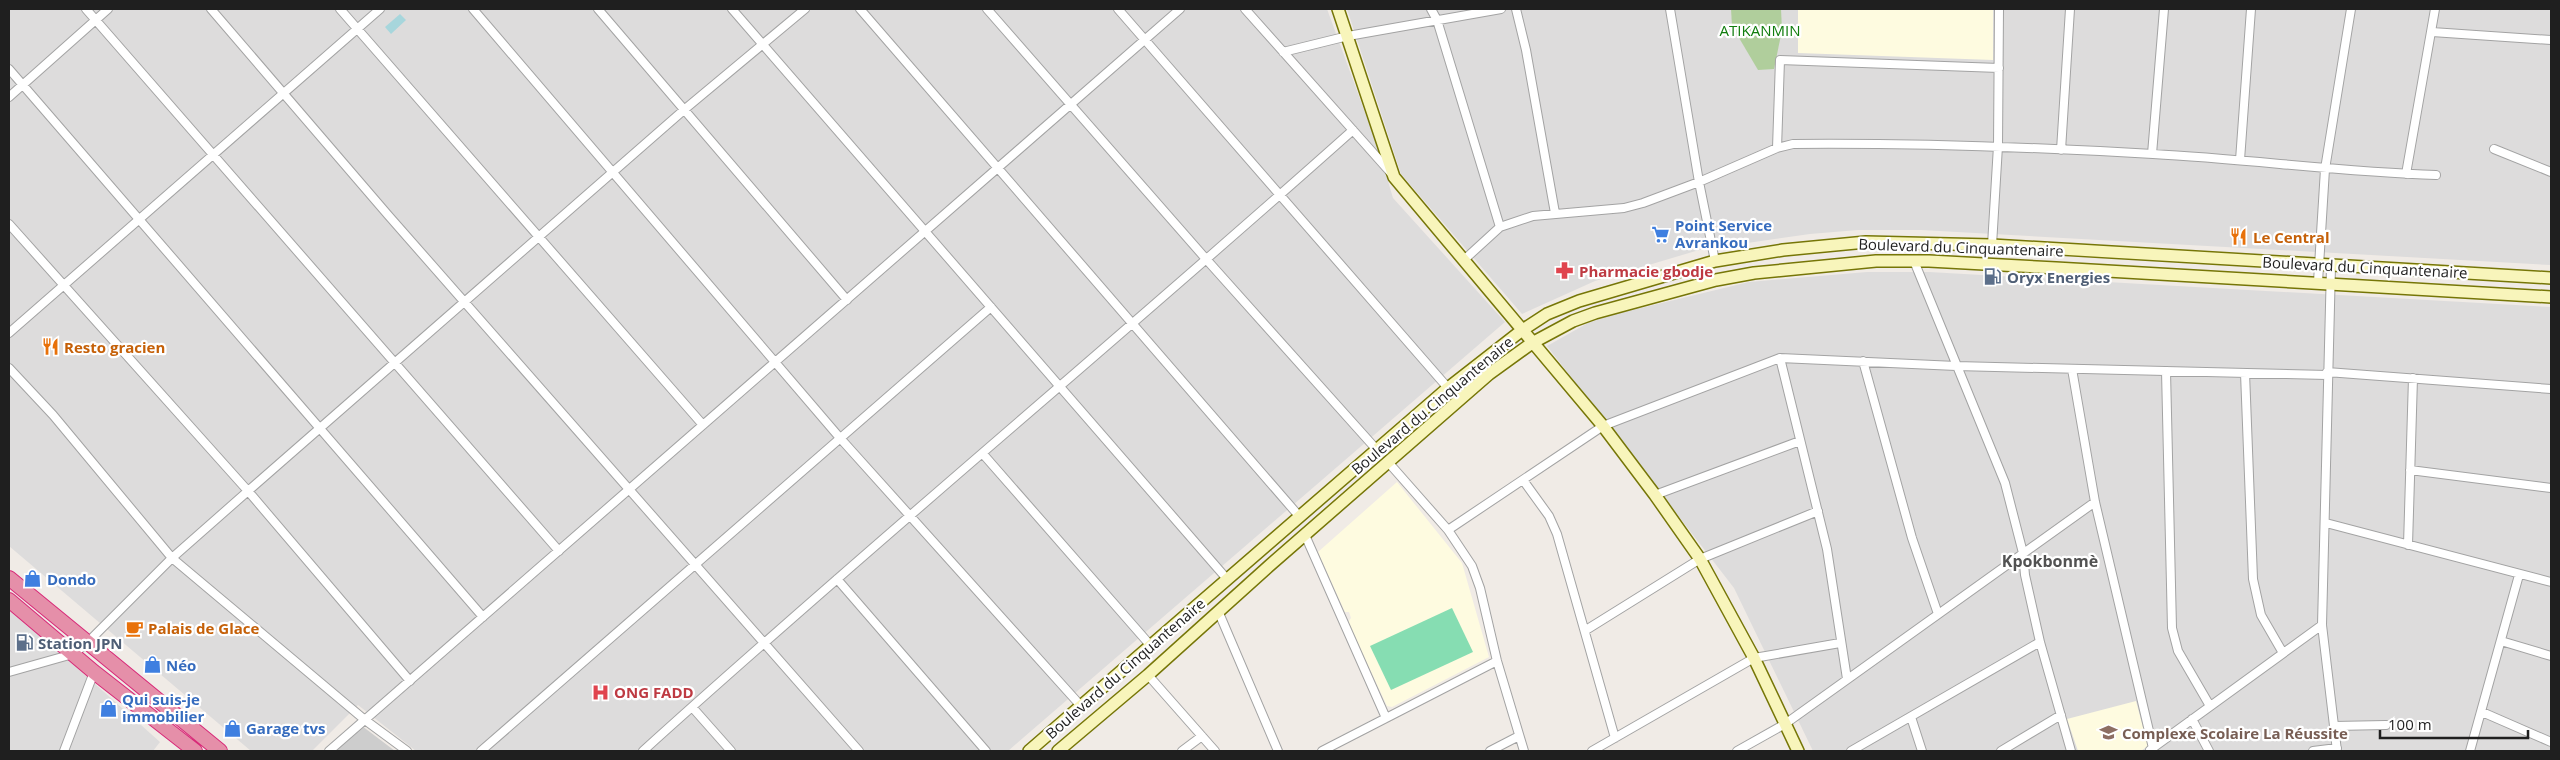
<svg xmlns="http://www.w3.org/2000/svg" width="2560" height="760" font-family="'Open Sans',sans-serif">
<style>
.residential{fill:#dddcdc}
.education{fill:#fefbe0}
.religious{fill:#cdcdcd}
.forest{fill:#b0ce9c}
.pitch{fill:#86ddb2}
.water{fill:#a7d6dc}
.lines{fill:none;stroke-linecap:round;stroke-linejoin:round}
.street-casing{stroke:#a3a3a3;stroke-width:10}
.secondary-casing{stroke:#767607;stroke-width:14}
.highway-casing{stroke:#d82978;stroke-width:16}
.street{stroke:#fff;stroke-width:8}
.secondary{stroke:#f8f5bb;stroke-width:11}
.highway{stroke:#e58fa9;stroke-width:14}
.labels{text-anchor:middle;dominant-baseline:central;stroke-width:4.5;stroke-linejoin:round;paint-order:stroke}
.park-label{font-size:15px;fill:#117d0e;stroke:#fff}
.shop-label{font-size:15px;font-weight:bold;fill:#366cbe;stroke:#fff;text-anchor:start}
.food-label{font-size:15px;font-weight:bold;fill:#c56008;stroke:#fff;text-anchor:start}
.street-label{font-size:15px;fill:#1f1f1f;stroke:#fff}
.health-label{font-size:15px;font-weight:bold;fill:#be3a42;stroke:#fff;text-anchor:start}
.service-label{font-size:15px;font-weight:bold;fill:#4e5e75;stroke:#fff;text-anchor:start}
.education-label{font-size:15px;font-weight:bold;fill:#785e54;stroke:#fff;text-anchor:start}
.neighbourhood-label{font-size:16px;font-weight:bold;fill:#525252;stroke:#fff}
</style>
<rect width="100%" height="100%" fill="#f0ebe6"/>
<path class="residential" d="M9,9H1327L1378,148L1393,198L1505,322L1008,751H416L358,705L312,751H251L9,546Z
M1347,9H2551V265L1921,230H1858L1810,234L1699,250L1595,281L1522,314L1401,174Z
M1867,272H1929L2551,307V751H1813L1734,588L1547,346L1588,323L1612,315L1749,282Z
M9,607L160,742L153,751H9Z"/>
<path class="education" d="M1798,9H1993V60L1798,53Z
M1397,482L1462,563L1489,657L1392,707L1387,706L1348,622L1351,618L1349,612H1345L1318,552Z
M2136,701L2148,746L2141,751H2078L2067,719Z"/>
<path class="religious" d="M362,726L395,751H336Z"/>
<path class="forest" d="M1731,9H1781L1782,30L1774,69L1758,70L1732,26Z"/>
<path class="pitch" d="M1452,608L1473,652L1391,690L1370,646Z"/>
<path class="water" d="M400,14L406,20L391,34L385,27Z"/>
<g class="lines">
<defs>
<path id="street" d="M86,9L559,551
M211,9L388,215L859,751
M340,9L703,425
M473,9L840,438L1081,706
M598,9L847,300
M732,9L1227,579
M860,9L1299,516
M987,9L1206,259L1377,450
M1118,9L1448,388
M1245,9L1391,173
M1431,9L1437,20L1500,227
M1516,9L1526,50L1555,213
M1670,9L1699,182L1715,261
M2432,32L2551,40
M1283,52L1348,36L1501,9
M9,69L483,617
M9,97L108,9
M1777,148L1780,60L1999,68
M2494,149L2551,172
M2061,150L2070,9
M2152,154L2164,9
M2240,160L2251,9
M2406,174L2435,9
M9,224L248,491L410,681
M1992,245L1998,146L1999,9
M1465,259L1500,227L1533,216L1624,208L1643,203L1699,182L1777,148L1793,144C1913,143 2033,147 2153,154C2248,159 2342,172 2436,175
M1914,261L2005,483L2023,553L2025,575L2040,642L2071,751
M2331,266L2322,625L2337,751
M2318,282L2325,169L2351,9
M9,333L380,9
M1780,358L1827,549L1847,679
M1863,361L1912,538L1938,614
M9,368L53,415L172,558L365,720L407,751
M2072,369L2095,502L2153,748
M2166,371L2172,628L2178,651L2210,706
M2327,372L2551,389
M2245,373L2253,579L2261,615L2283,653
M983,454L1151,646
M1388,462L1448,530L1472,566L1480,588L1497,661L1524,751
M2410,470L2551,488
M1523,480L1549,516L1557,534L1615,738
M1655,495L1800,441
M2326,523L2551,582
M1448,530L1603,426L1780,358L1956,366L2327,375
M1305,535L1386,718
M2408,545L2413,378
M837,579L986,751
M1219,613L1278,751
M1586,630L1700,559L1818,511
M2501,641L2551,656
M9,672L73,654L87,643L172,558L248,491L685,109L805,9
M1148,675L1215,751
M692,707L731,751
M2482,712L2551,742
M1911,717L1922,751
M2192,719L2209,751
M2334,726L2386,725
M2150,750L2322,625
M64,751L94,672
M329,751L1180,9
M481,751L991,307
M643,751C876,540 1118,340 1353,130
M1182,751L1202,736
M1322,751L1497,661
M1490,751L1519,736
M1592,751L1754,658L1840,643
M1737,751L1785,724L2095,502
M1851,751L2040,642
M2001,751L2061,715
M2313,751L2337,748
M2470,751L2519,575"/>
<path id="secondary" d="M1338,9L1394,177L1603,426L1655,495L1700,559L1754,658L1798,751
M1029,751L1448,388L1521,331L1547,314L1579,301L1715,261L1783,250L1866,242L1992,245L2551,278
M1058,751L1148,675L1269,566L1489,374L1532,343L1573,321L1595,313L1716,280L1754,273L1876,261H1929L2056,268L2551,297"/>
<path id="highway" d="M9,578L220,751
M9,600L94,672L195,751"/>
</defs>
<use href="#street" class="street-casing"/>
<use href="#secondary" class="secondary-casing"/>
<use href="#highway" class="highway-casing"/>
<use href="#street" class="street"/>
<use href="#secondary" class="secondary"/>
<use href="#highway" class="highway"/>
</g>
<defs>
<symbol id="supermarket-bare" viewBox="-9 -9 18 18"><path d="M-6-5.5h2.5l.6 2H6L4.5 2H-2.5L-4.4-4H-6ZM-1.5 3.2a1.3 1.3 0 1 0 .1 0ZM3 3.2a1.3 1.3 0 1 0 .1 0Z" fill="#3f7fe0" stroke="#fff" stroke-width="2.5" paint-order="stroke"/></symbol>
<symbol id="restaurant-bare" viewBox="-9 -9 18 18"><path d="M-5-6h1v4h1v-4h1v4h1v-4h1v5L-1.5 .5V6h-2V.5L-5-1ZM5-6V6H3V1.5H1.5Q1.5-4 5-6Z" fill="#e8710a" stroke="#fff" stroke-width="2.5" paint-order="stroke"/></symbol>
<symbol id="pharmacy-bare" viewBox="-9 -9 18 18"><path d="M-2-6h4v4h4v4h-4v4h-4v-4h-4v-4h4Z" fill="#e0444e" stroke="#fff" stroke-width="2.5" paint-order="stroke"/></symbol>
<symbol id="fuel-bare" viewBox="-9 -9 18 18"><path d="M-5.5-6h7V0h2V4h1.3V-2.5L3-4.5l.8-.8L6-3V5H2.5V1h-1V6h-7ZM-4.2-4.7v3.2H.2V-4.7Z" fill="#5c6f8a" stroke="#fff" stroke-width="2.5" paint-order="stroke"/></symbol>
<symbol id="shop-bare" viewBox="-9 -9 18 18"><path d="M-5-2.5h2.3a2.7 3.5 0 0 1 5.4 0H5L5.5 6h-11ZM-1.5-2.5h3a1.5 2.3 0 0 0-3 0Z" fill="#3f7fe0" stroke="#fff" stroke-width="2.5" paint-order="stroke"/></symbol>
<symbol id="cafe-bare" viewBox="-9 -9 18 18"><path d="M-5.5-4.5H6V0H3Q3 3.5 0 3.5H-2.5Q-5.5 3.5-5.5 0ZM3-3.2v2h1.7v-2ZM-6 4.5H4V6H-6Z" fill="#e8710a" stroke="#fff" stroke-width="2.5" paint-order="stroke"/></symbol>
<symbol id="hospital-bare" viewBox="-9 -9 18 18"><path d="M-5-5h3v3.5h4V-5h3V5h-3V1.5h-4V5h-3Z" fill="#e0444e" stroke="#fff" stroke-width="2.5" paint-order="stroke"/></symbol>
<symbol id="school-bare" viewBox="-9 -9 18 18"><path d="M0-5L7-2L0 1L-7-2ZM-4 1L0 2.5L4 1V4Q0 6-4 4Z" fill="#8d6e63" stroke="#fff" stroke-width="2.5" paint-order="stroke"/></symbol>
</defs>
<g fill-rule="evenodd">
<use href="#supermarket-bare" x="1648" y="222" width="25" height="25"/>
<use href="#restaurant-bare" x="2226" y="224" width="25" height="25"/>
<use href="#pharmacy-bare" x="1552" y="258" width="25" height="25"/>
<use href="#fuel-bare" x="1980" y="264" width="25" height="25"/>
<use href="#restaurant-bare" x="38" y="334" width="25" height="25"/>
<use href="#shop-bare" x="20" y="566" width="25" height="25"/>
<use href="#cafe-bare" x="122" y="616" width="25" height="25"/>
<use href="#fuel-bare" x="12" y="630" width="25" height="25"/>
<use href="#shop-bare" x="140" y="652" width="25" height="25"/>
<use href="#hospital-bare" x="588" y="680" width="25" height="25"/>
<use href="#shop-bare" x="96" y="696" width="25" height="25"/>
<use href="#shop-bare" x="220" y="716" width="25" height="25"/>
<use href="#school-bare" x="2096" y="720" width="25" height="25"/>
</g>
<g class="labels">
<g class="park-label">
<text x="1760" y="30">ATIKANMIN</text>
</g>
<g class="shop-label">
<text x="1675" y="225">Point Service<tspan x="1675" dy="17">Avrankou</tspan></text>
<text x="47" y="579">Dondo</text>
<text x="166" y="665">Néo</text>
<text x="122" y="699">Qui suis-je<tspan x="122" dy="17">immobilier</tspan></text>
<text x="246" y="728">Garage tvs</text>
</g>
<g class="food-label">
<text x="2253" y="237">Le Central</text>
<text x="64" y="347">Resto gracien</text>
<text x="148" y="628">Palais de Glace</text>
</g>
<g class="street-label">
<text transform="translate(1961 247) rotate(2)">Boulevard du Cinquantenaire</text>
<text transform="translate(2365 267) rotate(3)">Boulevard du Cinquantenaire</text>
<text transform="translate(1432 405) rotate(-40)">Boulevard du Cinquantenaire</text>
<text transform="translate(1125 668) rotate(-41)">Boulevard du Cinquantenaire</text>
</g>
<g class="health-label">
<text x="1579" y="271">Pharmacie gbodje</text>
<text x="614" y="692">ONG FADD</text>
</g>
<g class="service-label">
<text x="2007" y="277">Oryx Energies</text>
<text x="38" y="643">Station JPN</text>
</g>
<g class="education-label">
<text x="2122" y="733">Complexe Scolaire La Réussite</text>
</g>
<g class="neighbourhood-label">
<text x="2050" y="561">Kpokbonmè</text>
</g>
</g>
<rect width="2560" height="760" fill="none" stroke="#1f1f1f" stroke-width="20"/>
<path d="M2380 730v8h148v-8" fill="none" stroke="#1f1f1f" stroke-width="2.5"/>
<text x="2388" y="730" font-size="15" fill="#1f1f1f" stroke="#ffffff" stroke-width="4" paint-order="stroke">100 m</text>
</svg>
